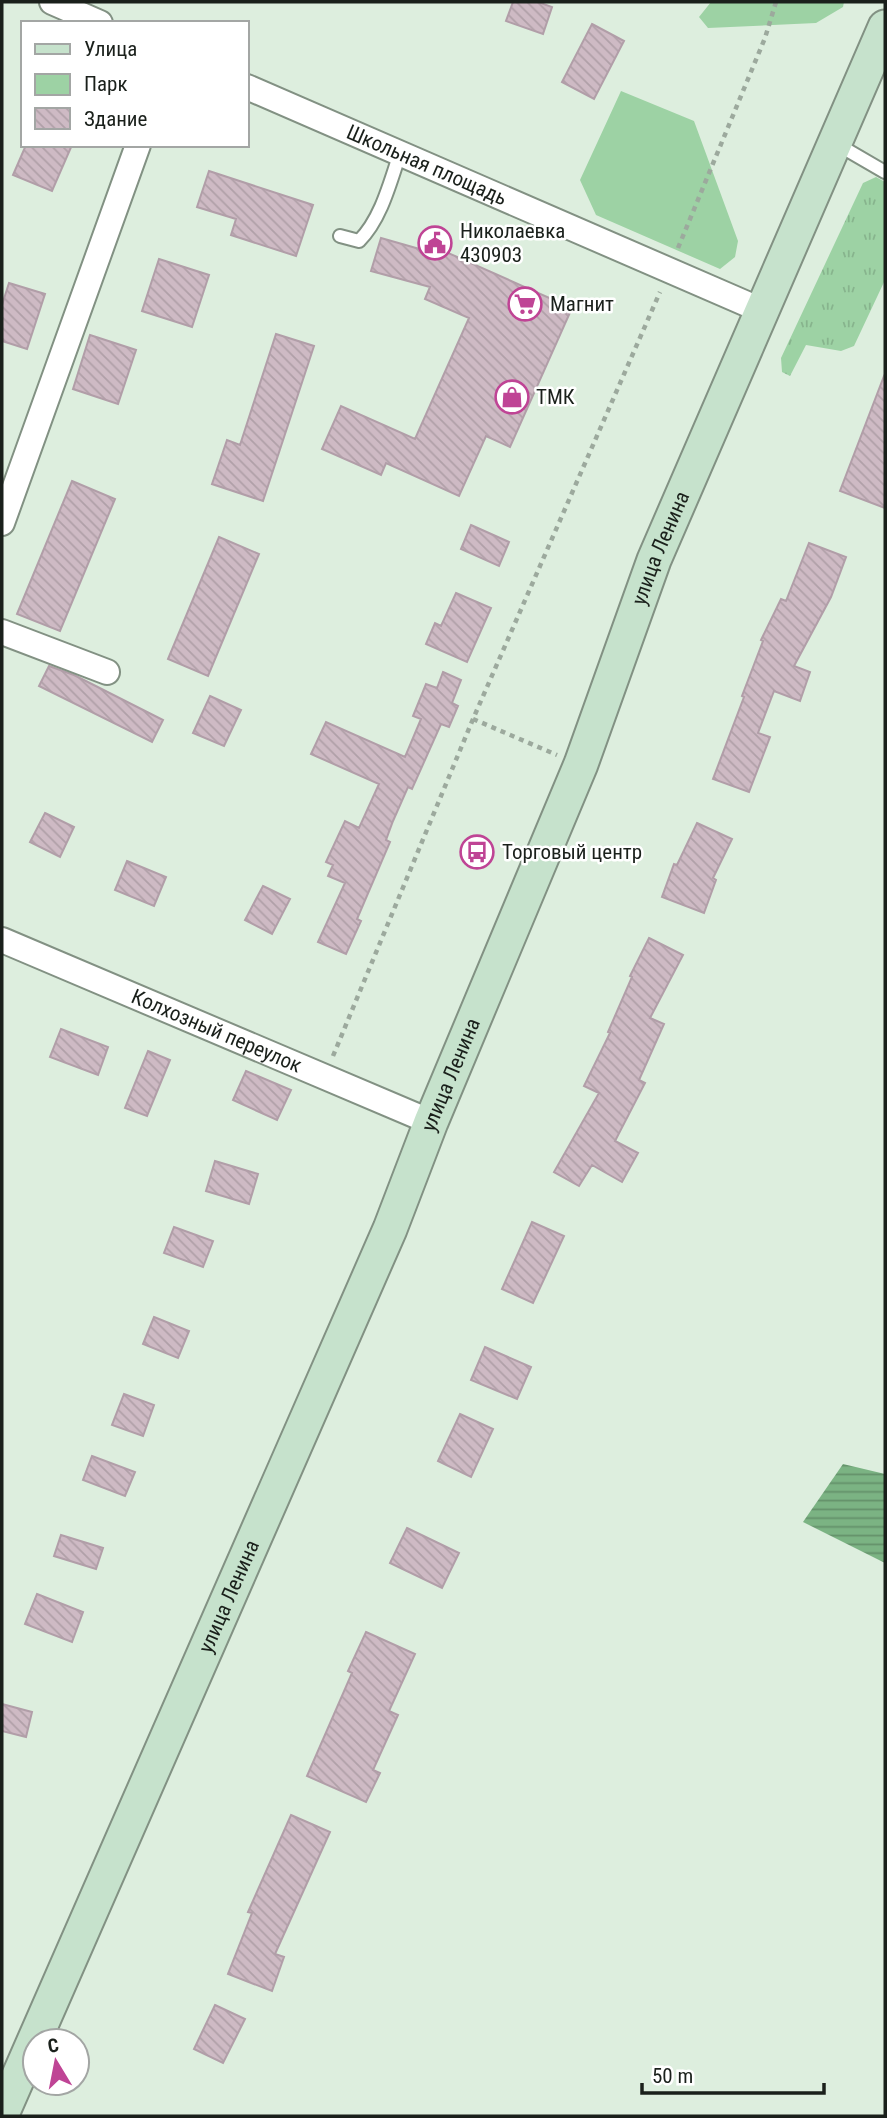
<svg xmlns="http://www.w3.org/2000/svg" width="887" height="2118" font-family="'Roboto Condensed',sans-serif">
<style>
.grass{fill:url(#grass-tufts)}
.park{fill:#9dd2a4}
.water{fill:url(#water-rules)}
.building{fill:url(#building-back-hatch);stroke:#b19ea8;stroke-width:2}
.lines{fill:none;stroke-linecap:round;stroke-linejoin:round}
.lane-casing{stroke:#829183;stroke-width:16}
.street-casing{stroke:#829183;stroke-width:28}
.secondary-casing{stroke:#829183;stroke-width:37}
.path{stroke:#9ca99d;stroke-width:4.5;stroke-dasharray:5 5;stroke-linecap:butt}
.lane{stroke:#fff;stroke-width:12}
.street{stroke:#fff;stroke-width:24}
.secondary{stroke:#c6e2cc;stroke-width:33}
.labels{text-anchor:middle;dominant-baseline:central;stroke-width:5;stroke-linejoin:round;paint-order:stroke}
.street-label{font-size:21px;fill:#1a201b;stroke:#fff}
.poi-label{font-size:21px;fill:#1a201b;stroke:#fff;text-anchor:start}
</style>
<defs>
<pattern id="grass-tufts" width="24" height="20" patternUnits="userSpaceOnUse" patternTransform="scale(1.75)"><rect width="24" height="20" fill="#9dd2a4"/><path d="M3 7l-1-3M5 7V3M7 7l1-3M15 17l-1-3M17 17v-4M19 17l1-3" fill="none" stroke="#87b48d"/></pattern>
<pattern id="water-rules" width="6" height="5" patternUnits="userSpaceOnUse" patternTransform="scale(1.75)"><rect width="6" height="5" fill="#7bb383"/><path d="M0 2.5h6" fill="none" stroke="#64916a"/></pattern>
<pattern id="building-back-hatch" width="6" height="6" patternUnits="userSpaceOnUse" patternTransform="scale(1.75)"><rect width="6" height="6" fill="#cebac4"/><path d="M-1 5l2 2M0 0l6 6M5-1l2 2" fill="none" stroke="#b0a0a8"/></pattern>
</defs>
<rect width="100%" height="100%" fill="#ddeede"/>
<path class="grass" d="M876,177L885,182V280L854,346L841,351L806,345L790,376L782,372L781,358L863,183Z"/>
<path class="park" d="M711,2H844L843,7L816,23L708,28L699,17Z
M621,91L694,121L738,241L735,257L720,269L596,215L580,180Z"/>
<path class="water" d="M843,1464L885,1474V1563L803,1522Z"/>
<path class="building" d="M513,2H538L552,7L543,34L506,21Z
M592,24L624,41L594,99L562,82Z
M26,145H72L52,191L13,175Z
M209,171L313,205L296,256L231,235L236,219L197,207Z
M381,238L444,256L446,252L572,308L510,447L486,436L459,496L386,463L381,475L322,449L341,406L415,439L469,318L425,299L430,287L371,271Z
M159,259L209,275L192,327L142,311Z
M9,283L45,294L27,349L2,341V305Z
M276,334L314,346L263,501L212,484L227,440L240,445Z
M90,335L136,350L118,404L73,389Z
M884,376L885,377V508L840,491Z
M72,481L115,499L60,631L17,614Z
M471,525L509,542L499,566L461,549Z
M219,537L259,554L208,676L168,659Z
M809,543L846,557L831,597L794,666L810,672L800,701L774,691L758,733L770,737L749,792L713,779L744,697L742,696L763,641L761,640L781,599L786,601Z
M456,593L491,608L467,662L426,644L435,623L441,626Z
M49,666L74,675L163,720L152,742L39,686Z
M443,672L461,680L452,703L458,706L449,727L441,724L412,789L408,787L393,821L386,840L390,842L357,919L361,921L346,954L318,942L345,883L328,876L333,865L326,862L345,821L359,828L379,784L311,754L326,722L405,757L421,719L413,716L426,684L437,688Z
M210,696L241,710L224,746L193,733Z
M45,813L74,827L60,857L30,842Z
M697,823L732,839L713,878L716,880L704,913L662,897L674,864L677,865Z
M127,861L166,877L154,906L115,890Z
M263,886L290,899L272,934L245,920Z
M649,938L683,955L650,1018L664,1024L639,1080L645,1083L615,1141L638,1153L622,1182L592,1165L579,1186L554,1172L599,1093L584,1086L610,1033L608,1032L632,977L630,976Z
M61,1029L108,1047L98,1075L50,1057Z
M148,1051L170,1060L147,1116L125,1108Z
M246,1071L291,1090L277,1120L233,1100Z
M215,1161L258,1174L249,1204L206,1191Z
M532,1222L564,1236L533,1303L502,1289Z
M174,1227L213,1241L203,1267L164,1253Z
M154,1317L189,1331L178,1358L143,1344Z
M485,1347L531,1367L517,1399L471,1380Z
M124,1394L154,1405L143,1436L112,1425Z
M460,1414L493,1429L471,1477L438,1461Z
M92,1456L135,1472L125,1496L83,1480Z
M407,1528L459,1553L442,1588L390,1563Z
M61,1535L103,1548L96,1569L54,1556Z
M37,1594L83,1612L72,1642L25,1624Z
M366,1632L415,1654L389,1711L398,1715L373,1770L380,1773L366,1802L307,1776L352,1673L348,1671Z
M2,1704L32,1712L26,1737L2,1731Z
M291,1815L330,1832L275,1954L284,1957L272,1991L228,1974L252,1913L248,1912Z
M215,2005L245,2019L223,2063L194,2049Z"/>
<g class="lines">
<defs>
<path id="lane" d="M835,143L885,172
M340,236L359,241C381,219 390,183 400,153"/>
<g id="street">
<path d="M52,2L100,23"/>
<path id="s1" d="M247,87L763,311"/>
<path d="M2,523L138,145"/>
<path d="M2,632L107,672"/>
<path id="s2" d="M2,940L431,1122"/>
</g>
<g id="secondary">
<path id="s3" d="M2,2114L390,1229L431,1122L581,764L654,560L885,27"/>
</g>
</defs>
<use href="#lane" class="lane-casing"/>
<use href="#street" class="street-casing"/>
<use href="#secondary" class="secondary-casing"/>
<path class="path" d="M678,248L765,38L776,2
M473,719L557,755
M333,1056L473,719L660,292"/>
<use href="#lane" class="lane"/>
<use href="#street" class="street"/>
<use href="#secondary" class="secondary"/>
</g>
<defs>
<symbol id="civic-ring" viewBox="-11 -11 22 22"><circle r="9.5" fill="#fff" stroke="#bf4495" stroke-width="1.5"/><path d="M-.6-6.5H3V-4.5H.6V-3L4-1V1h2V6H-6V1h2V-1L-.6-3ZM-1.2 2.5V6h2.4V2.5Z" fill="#bf4495"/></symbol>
<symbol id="supermarket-ring" viewBox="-11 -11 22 22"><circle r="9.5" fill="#fff" stroke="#bf4495" stroke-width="1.5"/><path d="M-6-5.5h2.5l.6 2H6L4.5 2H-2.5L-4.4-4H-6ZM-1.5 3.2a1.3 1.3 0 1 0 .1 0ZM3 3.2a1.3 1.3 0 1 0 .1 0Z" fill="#bf4495"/></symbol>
<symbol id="shop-ring" viewBox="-11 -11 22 22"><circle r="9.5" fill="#fff" stroke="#bf4495" stroke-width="1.5"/><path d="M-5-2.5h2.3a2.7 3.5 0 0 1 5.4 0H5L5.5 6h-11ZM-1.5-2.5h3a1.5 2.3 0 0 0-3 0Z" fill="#bf4495"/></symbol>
<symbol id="bus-ring" viewBox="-11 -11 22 22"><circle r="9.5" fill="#fff" stroke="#bf4495" stroke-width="1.5"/><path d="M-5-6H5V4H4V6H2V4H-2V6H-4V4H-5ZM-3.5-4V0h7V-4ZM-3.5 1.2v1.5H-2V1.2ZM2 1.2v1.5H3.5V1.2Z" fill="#bf4495"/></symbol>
</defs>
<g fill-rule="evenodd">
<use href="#civic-ring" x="416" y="224" width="38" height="38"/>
<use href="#supermarket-ring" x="506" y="285" width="38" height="38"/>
<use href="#shop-ring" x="493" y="378" width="38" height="38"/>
<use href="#bus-ring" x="458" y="833" width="38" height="38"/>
</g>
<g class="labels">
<g class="street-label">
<text stroke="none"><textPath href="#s1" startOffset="196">Школьная площадь</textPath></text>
<text stroke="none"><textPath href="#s3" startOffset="1699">улица Ленина</textPath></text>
<text stroke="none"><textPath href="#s2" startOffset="233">Колхозный переулок</textPath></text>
<text stroke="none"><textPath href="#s3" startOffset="1132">улица Ленина</textPath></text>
<text stroke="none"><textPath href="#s3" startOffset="565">улица Ленина</textPath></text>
</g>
<g class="poi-label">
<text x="460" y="231">Николаевка<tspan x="460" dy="24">430903</tspan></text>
<text x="550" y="304">Магнит</text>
<text x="536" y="397">ТМК</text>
<text x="502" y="852">Торговый центр</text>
</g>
</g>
<rect width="887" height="2118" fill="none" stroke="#1a201b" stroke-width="7"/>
<rect x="21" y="21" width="228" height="126" fill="#ffffff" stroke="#a3a6a4" stroke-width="2"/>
<rect x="35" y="44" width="35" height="10" fill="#c6e2cc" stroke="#a3a6a4" stroke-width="2"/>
<text x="84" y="56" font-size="21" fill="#1a201b">Улица</text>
<rect x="35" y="74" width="35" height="21" fill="#9dd2a4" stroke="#a3a6a4" stroke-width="2"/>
<text x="84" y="91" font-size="21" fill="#1a201b">Парк</text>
<rect x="35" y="108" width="35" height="21" fill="url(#building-back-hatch)" stroke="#a3a6a4" stroke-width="2"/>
<text x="84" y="126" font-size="21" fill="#1a201b">Здание</text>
<g transform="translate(56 2062) rotate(350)"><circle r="33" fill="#ffffff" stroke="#a3a6a4" stroke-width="2"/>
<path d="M0-5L12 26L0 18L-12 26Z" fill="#bf4495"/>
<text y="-10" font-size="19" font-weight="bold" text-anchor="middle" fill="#1a201b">С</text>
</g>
<path d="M642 2083v10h182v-10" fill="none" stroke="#1a201b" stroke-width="3.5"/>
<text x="652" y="2083" font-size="21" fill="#1a201b" stroke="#ffffff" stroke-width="5" paint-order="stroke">50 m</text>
</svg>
